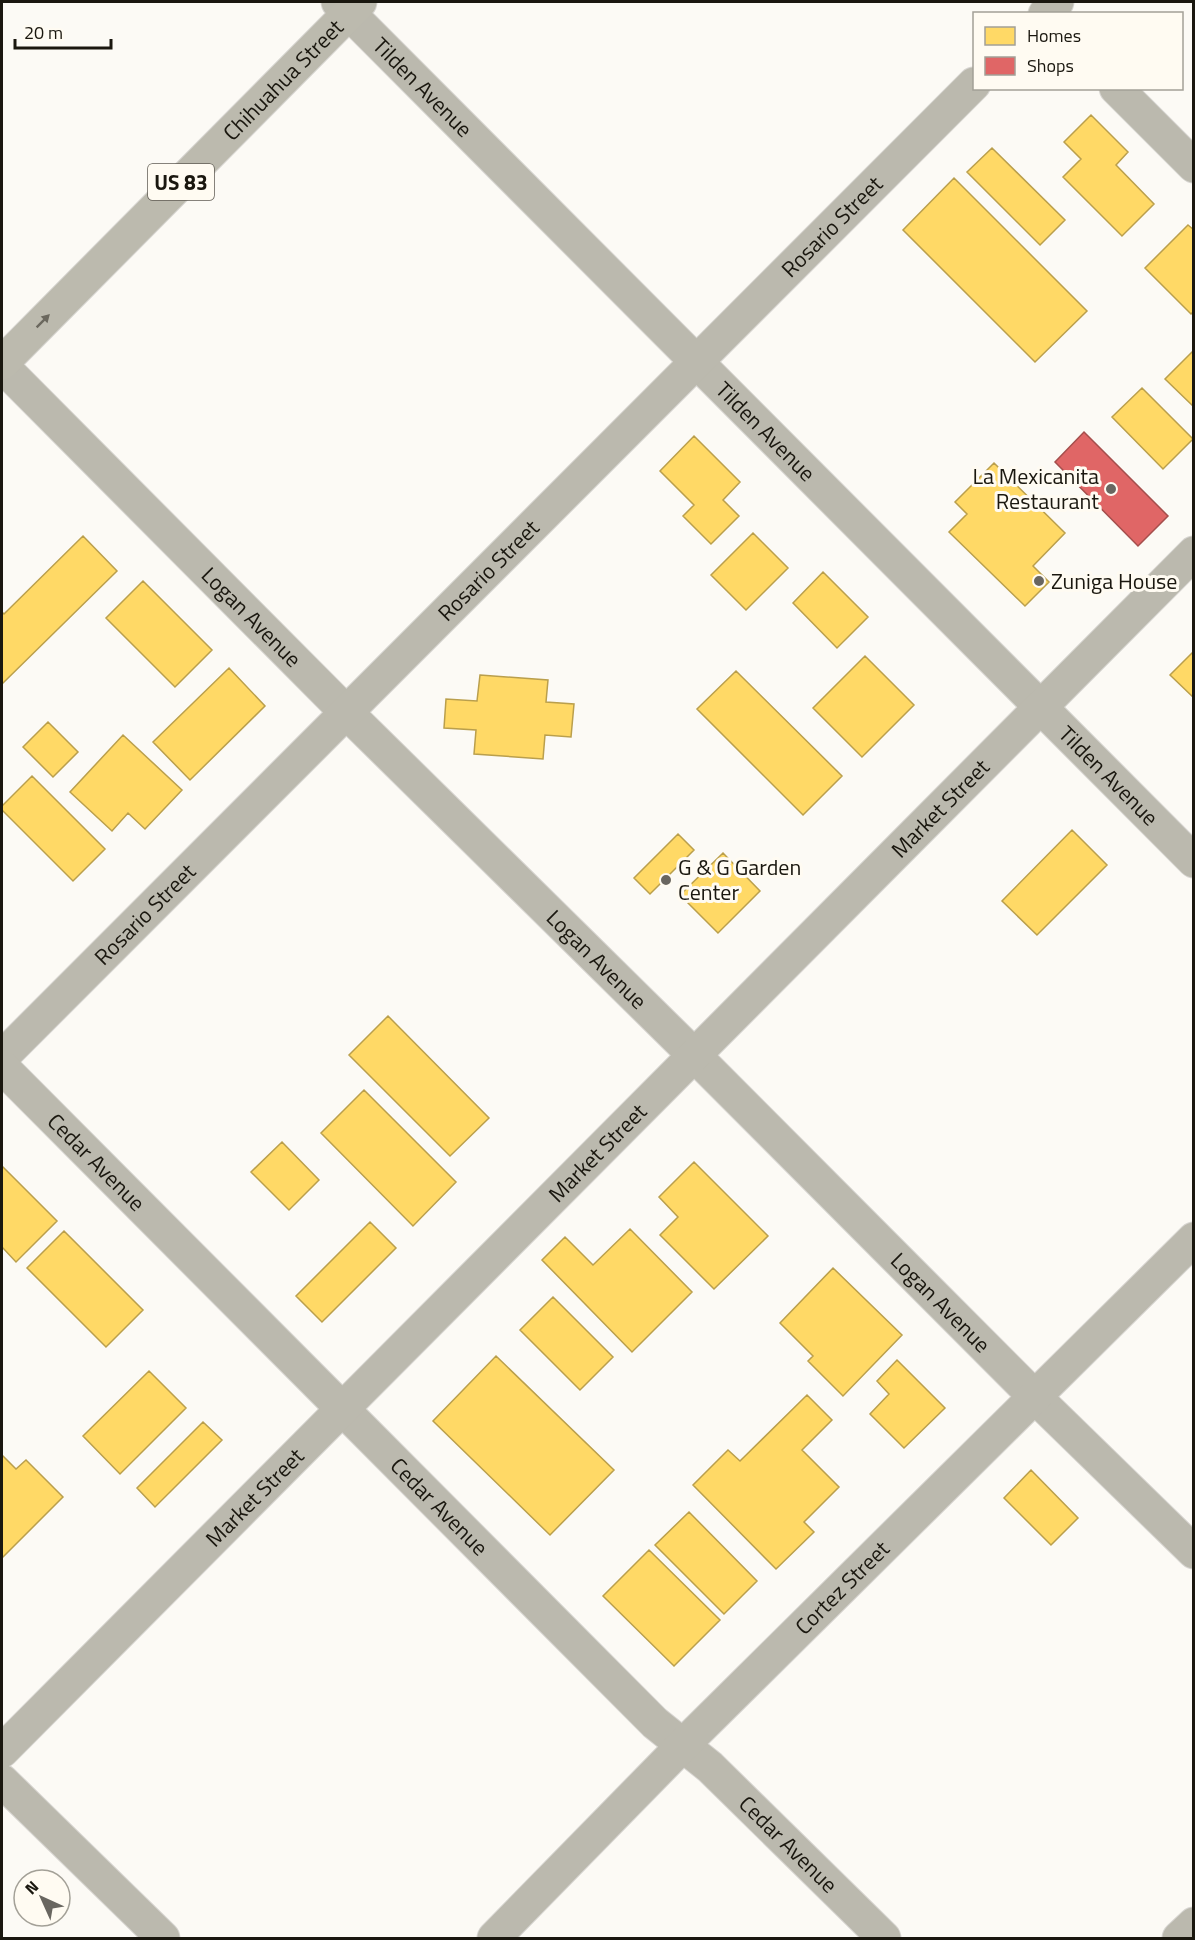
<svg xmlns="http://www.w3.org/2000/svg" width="1195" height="1940" font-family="'Titillium Web',sans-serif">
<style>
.homes{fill:#ffd966;stroke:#ba9f4c;stroke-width:1.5}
.shops{fill:#e06666;stroke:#a54e4c;stroke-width:1.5}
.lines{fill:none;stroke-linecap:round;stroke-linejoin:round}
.minor-casing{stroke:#d7d5d1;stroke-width:35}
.major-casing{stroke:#d7d5d1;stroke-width:35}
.minor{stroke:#bbb9ae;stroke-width:33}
.major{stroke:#bcbaae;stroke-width:33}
.oneway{fill:#6b685e}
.poi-dot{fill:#696660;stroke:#fffbf2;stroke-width:2}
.labels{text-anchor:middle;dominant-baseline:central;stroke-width:6;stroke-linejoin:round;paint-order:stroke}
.shield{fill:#fffbf2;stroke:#5f5b53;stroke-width:1.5}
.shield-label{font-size:21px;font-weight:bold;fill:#1a170f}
.street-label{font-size:22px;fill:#1a170f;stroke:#fffbf2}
.poi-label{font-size:22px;fill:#1a170f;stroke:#fffbf2;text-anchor:start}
</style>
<rect width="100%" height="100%" fill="#fcfaf5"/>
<path class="homes" d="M1091,115L1128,152L1116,165L1154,204L1122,236L1063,177L1081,159L1064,142Z
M992,148L1065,220L1040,245L967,172Z
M954,178L1087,311L1035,362L903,230Z
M1188,225L1194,230V311L1191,314L1145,268Z
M1194,350V407L1165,379Z
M1142,388L1193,439L1163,469L1112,417Z
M694,436L740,482L723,500L739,516L711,544L683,516L694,505L660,471Z
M994,463L1065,533L1033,566L1049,582L1025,606L949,532L967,514L955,502Z
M753,533L788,568L746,610L711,575Z
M83,536L117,571L2,684V612L4,614Z
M823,572L868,617L837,648L793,603Z
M143,581L212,650L175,687L106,618Z
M1194,651V698L1170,675Z
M865,656L914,705L862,757L813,708Z
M229,668L265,706L190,780L153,742Z
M736,671L842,776L803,815L697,709Z
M480,675L548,680L546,702L574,704L571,737L545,735L543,759L474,754L476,730L444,728L446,699L477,701Z
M48,722L78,752L53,777L23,747Z
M123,735L182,790L145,829L128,813L112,831L70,792Z
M32,776L105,849L73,881L2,810V806Z
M1072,830L1107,865L1037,935L1002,901Z
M678,834L694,850L650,894L634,878Z
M723,853L760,891L718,933L680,895Z
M388,1016L489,1118L450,1156L349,1055Z
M364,1090L456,1182L413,1226L321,1133Z
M282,1142L319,1180L289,1210L251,1172Z
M694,1162L768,1236L714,1289L660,1235L678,1217L659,1197Z
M2,1166L57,1221L16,1262L2,1247Z
M370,1222L396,1248L322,1322L296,1296Z
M630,1229L692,1292L632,1352L542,1260L565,1237L593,1265Z
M64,1231L143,1310L106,1347L27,1268Z
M833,1268L902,1335L843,1396L808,1361L813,1356L780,1323Z
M553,1297L613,1357L580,1390L520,1330Z
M496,1356L614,1470L550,1535L433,1421Z
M897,1360L945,1408L904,1448L870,1414L889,1394L877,1381Z
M149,1371L186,1408L120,1474L83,1436Z
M807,1395L832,1420L802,1450L839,1487L804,1522L814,1532L776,1569L693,1485L728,1450L740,1461Z
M203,1422L222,1440L155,1507L137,1488Z
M2,1455L16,1469L26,1460L63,1497L2,1558Z
M1031,1470L1078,1518L1051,1545L1004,1498Z
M689,1512L757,1581L724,1614L655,1545Z
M649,1550L720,1620L674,1666L603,1596Z"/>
<path class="shops" d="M1084,432L1168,516L1138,546L1055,462Z"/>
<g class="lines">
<defs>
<g id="minor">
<path id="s1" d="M338,2L1194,861"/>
<path d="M1045,14L1057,2"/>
<path d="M1116,88L1194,166"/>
<path id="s2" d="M2,366L346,712L694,1055L1036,1398L1194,1552"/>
<path id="s3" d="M2,1057L974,84"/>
<path id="s4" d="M2,1067L655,1723L710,1767L884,1938"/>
<path id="s5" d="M2,1751L1194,553"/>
<path d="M2,1781L163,1938"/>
<path id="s6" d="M494,1938L683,1745L1194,1239"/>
<path d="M1179,1938L1194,1924"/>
</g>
<g id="major">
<path id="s7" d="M2,363L360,2"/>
</g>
</defs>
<use href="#minor" class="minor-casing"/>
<use href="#major" class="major-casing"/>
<use href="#minor" class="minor"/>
<use href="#major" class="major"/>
</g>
<defs><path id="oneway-solid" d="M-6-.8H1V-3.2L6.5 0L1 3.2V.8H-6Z" transform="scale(1.5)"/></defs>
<use class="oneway" href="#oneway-solid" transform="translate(43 321) rotate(-45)"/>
<g class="poi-dot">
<circle cx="1111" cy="489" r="6"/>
<circle cx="1039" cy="581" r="6"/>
<circle cx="666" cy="880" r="6"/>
</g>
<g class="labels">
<rect class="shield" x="148" y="164" width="66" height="36" rx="4.5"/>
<g class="shield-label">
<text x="181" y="182">US 83</text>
</g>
<g class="street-label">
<text stroke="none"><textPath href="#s7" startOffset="399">Chihuahua Street</textPath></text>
<text stroke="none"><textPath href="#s1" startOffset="120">Tilden Avenue</textPath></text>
<text stroke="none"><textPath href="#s3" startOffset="1174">Rosario Street</textPath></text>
<text stroke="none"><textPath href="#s1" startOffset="606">Tilden Avenue</textPath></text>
<text stroke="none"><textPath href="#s3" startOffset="688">Rosario Street</textPath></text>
<text stroke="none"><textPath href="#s2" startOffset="354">Logan Avenue</textPath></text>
<text stroke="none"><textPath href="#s1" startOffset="1092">Tilden Avenue</textPath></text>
<text stroke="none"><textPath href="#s5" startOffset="1330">Market Street</textPath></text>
<text stroke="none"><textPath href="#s3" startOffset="202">Rosario Street</textPath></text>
<text stroke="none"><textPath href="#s2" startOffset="840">Logan Avenue</textPath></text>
<text stroke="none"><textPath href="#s5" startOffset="844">Market Street</textPath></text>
<text stroke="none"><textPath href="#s4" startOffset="134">Cedar Avenue</textPath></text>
<text stroke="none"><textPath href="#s2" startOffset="1326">Logan Avenue</textPath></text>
<text stroke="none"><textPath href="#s5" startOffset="358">Market Street</textPath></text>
<text stroke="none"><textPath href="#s4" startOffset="620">Cedar Avenue</textPath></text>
<text stroke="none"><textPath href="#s6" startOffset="494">Cortez Street</textPath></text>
<text stroke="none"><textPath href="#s4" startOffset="1106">Cedar Avenue</textPath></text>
</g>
<g class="poi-label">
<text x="1099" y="476" text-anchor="end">La Mexicanita<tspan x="1099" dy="25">Restaurant</tspan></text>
<text x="1051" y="581">Zuniga House</text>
<text x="678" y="867">G &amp; G Garden<tspan x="678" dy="25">Center</tspan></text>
</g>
</g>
<rect width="1195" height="1940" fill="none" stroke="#1a170f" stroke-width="6"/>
<rect x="973" y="12" width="210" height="78" fill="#fffbf2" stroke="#a3a097" stroke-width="1.5"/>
<rect x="985" y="27" width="30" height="18" fill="#ffd966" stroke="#a3a097" stroke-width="1.5"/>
<text x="1027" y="42" font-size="18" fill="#1a170f">Homes</text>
<rect x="985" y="57" width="30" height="18" fill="#e06666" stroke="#a3a097" stroke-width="1.5"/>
<text x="1027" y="72" font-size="18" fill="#1a170f">Shops</text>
<g transform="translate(42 1898) rotate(315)"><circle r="28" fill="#fffbf2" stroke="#a3a097" stroke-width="1.5"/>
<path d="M0-4.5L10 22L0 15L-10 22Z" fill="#696660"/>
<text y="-9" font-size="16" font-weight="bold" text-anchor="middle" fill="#1a170f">N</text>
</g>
<path d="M15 39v9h96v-9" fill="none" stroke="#1a170f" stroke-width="3"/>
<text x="24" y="39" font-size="18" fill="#1a170f" stroke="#fffbf2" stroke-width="4.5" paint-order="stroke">20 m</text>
</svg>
